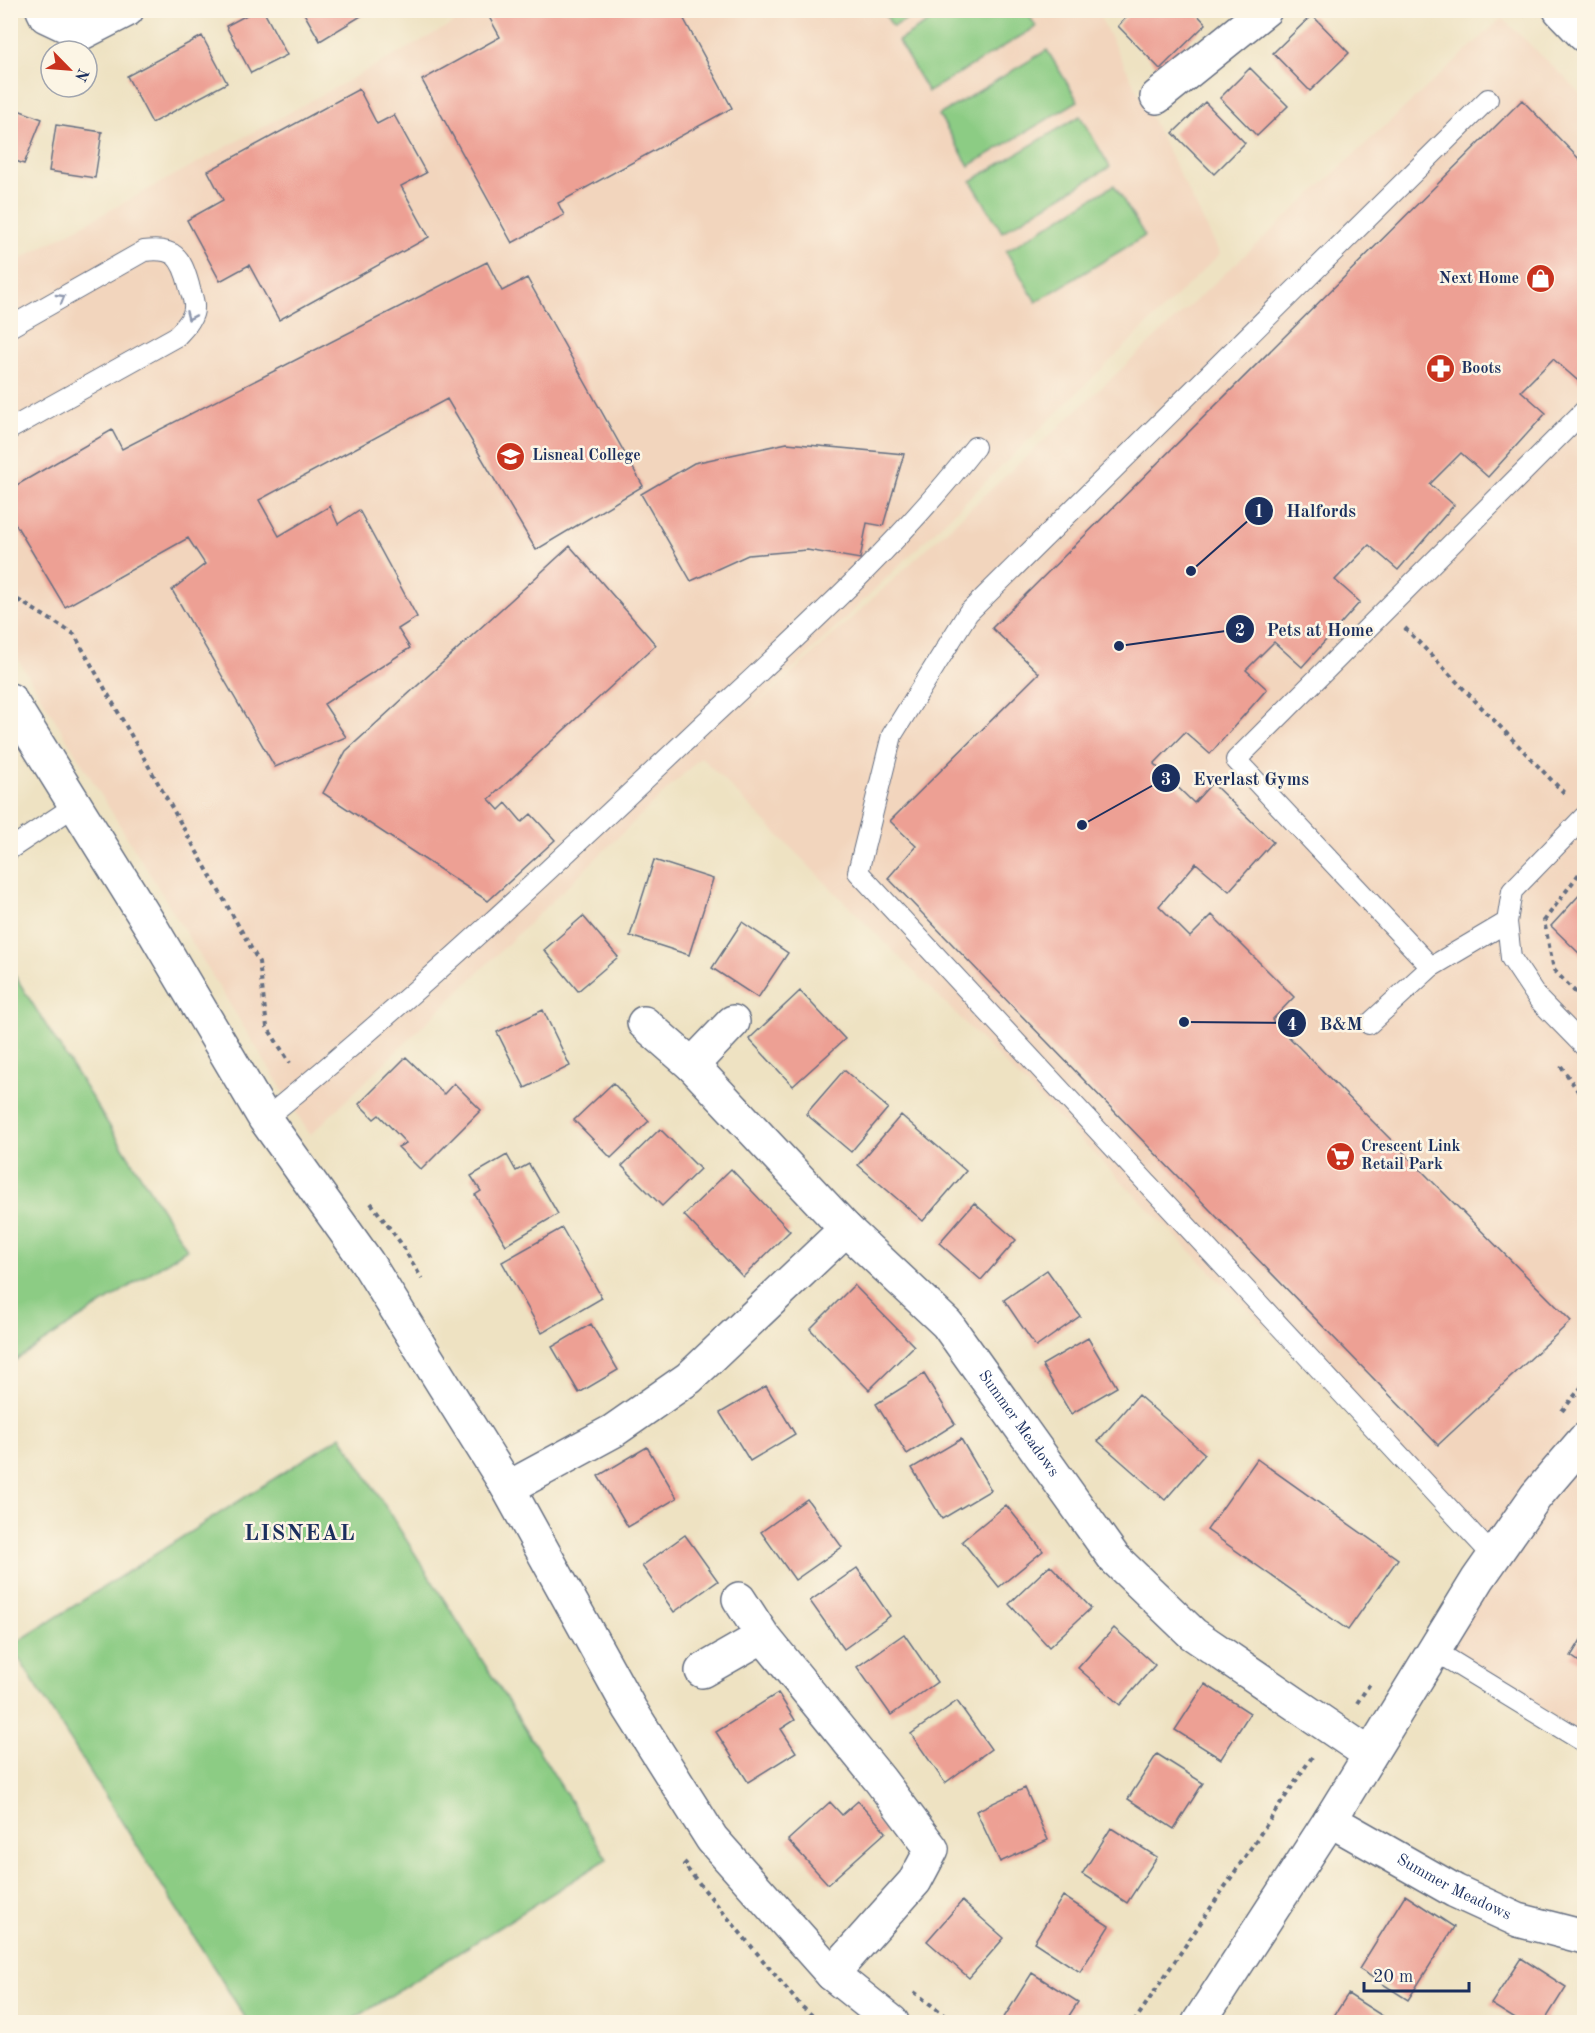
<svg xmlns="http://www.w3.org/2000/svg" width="1595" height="2033" font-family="'Old Standard TT',serif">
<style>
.built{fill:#f2d5bd}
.green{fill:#8ccc84;stroke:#547e71;stroke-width:1.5}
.building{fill:#eda094}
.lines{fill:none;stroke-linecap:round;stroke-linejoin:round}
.lane-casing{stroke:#656e81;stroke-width:22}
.street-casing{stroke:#656e81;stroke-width:36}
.highway-casing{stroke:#656e81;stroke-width:36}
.path{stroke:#656e81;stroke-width:4;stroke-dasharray:4.5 4.5;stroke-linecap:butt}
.lane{stroke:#fff;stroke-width:20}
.street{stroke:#fff;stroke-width:33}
.highway{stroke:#fff;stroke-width:33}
.oneway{stroke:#8d97ae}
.labels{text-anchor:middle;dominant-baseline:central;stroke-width:5;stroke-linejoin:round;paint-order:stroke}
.poi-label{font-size:16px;font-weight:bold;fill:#1b2f5e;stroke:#fcf5e5;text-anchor:start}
.street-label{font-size:16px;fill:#1b2f5e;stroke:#fcf5e5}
.district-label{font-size:22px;font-weight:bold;letter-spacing:1.5px;fill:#1b2f5e;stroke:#fcf5e5}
.leader{fill:none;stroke:#1b2f5e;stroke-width:2}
.callout-dot{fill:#1b2f5e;stroke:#fcf5e5;stroke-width:2}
.mark-label{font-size:18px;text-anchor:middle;font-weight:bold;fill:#fff}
.callout-label{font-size:18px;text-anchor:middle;font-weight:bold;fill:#1b2f5e;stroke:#fcf5e5;stroke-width:5;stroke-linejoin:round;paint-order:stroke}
</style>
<rect width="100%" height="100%" fill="#fcf5e5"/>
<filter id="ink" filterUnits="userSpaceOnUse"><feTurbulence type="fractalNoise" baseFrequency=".0167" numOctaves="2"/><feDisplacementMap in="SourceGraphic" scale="12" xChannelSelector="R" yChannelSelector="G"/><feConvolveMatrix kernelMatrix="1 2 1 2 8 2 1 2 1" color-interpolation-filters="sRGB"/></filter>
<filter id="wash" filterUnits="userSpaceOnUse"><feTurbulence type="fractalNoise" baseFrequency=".008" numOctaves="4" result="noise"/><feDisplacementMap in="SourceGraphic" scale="24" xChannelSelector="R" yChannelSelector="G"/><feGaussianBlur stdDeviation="1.35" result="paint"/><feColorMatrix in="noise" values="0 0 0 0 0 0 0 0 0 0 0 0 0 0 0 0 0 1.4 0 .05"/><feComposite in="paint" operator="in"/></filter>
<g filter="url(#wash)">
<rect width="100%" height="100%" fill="#eee2c2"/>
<path class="built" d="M476,11H1097L1220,254L728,732L1502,18L1584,96V1737L1436,1637L1492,1555L701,757L310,1135L11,648V264Z"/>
<path class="green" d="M948,10L1027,11L1036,27L928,92L898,41Z
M883,11H921L893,27Z
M1047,50L1078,101L969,166L939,115Z
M1080,116L1110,167L1002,232L971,181Z
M1114,185L1145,236L1036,302L1006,251Z
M10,968L187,1249L11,1363H10Z
M341,1436L607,1859L349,2022H248L11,1646Z"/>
<g id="blocks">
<path class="building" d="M256,10H263L287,55L251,73L226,26Z
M302,10H371L320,41Z
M497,10H679L732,108L558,203L564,215L512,243L422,80L500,37L488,15Z
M1133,10H1193L1206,24L1160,69L1118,26Z
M1312,15L1349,53L1310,91L1273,53Z
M202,36L227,83L152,123L127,76Z
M1250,68L1288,106L1257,136L1220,98Z
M359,89L377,124L394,115L426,173L401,186L429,237L279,320L249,265L220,281L187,220L223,200L208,171Z
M1522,100L1584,164V383L1583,385L1553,359L1521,391L1546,413L1488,477L1461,453L1430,484L1454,505L1398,570L1369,545L1335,580L1360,602L1302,667L1274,642L1246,670L1267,689L1210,754L1185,732L1154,764L1194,803L1212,783L1273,842L1229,891L1196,863L1159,906L1190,937L1212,915L1294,997L1272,1020L1571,1321L1438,1445L888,878L916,846L890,821L1039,673L992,628Z
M1205,102L1245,143L1214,174L1173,133Z
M10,107L42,119L24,164L10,159Z
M56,125L102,132L95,178L49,171Z
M487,262L502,291L527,278L643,486L536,550L447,399L259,500L279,536L330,506L338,524L359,510L417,617L398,629L410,648L324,704L346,737L275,767L172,590L205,564L188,538L65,607L10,515V489L112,430L122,449Z
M787,443L904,454L883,526L867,523L860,559L807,550L748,555L691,581L641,494L694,463Z
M570,546L656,645L489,799L499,810L506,803L522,822L531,814L555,840L488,901L323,793L346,751Z
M654,860L713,879L689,955L630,936Z
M1584,890V958L1551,926Z
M583,916L618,957L578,991L544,950Z
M742,922L788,953L758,998L712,968Z
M800,991L845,1039L793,1086L749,1039Z
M543,1010L570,1066L525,1088L497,1032Z
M406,1057L444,1094L454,1083L481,1110L421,1170L398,1147L406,1143L379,1115L374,1119L359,1104Z
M844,1070L888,1108L851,1152L806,1114Z
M613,1083L649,1121L611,1158L574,1120Z
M901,1115L966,1171L923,1221L858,1165Z
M660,1129L700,1169L662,1206L622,1166Z
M507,1155L516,1171L529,1164L558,1214L506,1245L475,1195L481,1191L471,1176Z
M731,1169L790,1231L743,1277L684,1215Z
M974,1203L1016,1240L981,1280L939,1243Z
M562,1228L602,1298L542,1333L502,1262Z
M1047,1270L1080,1316L1036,1347L1004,1300Z
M854,1285L914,1346L869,1390L810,1329Z
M591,1324L618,1370L579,1393L552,1347Z
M1088,1338L1117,1387L1071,1414L1042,1365Z
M924,1374L955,1424L907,1454L876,1404Z
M766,1386L795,1434L750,1461L720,1413Z
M1138,1395L1205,1454L1165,1500L1098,1441Z
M961,1439L991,1490L942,1519L912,1468Z
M647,1447L677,1498L628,1527L598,1476Z
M1257,1459L1398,1559L1348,1630L1207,1530Z
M807,1499L842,1547L795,1580L761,1532Z
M1006,1505L1043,1551L999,1587L962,1541Z
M685,1535L718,1581L674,1612L642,1566Z
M1050,1565L1091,1608L1049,1647L1009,1604Z
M857,1568L890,1616L844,1649L810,1601Z
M1114,1628L1155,1665L1120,1705L1078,1668Z
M904,1634L937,1682L891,1715L857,1667Z
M1584,1635V1665L1571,1656Z
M1205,1684L1250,1713L1221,1759L1175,1730Z
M778,1693L795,1720L781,1729L796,1752L748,1782L716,1732Z
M957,1701L991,1749L945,1783L911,1734Z
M1157,1754L1203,1783L1174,1829L1128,1799Z
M1025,1788L1048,1840L1000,1862L976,1811Z
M858,1801L886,1832L828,1884L788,1840L830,1802L842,1815Z
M1111,1828L1157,1857L1127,1903L1082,1874Z
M1405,1895L1454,1927L1408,2000L1359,1969Z
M1063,1896L1109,1926L1080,1972L1034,1942Z
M962,1901L1004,1938L969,1978L927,1941Z
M1521,1958L1566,1987L1544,2022H1520L1491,2004Z
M1032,1973L1078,2002L1065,2022H1009L1003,2019Z
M1348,1994L1392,2022H1330Z"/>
</g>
</g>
<g filter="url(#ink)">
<use href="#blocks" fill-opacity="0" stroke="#656e81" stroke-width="1.5"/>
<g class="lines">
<defs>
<path id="lane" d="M1488,99L968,613L892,735L858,872L1494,1557
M10,327L144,251C174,247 181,256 189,285C190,291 195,301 194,308C194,319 184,328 177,336L10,429
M1584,817L1512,891L1507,922L1511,958L1539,1000L1584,1046
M10,849L76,805
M1431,967L1236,760L1584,411
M1369,1024L1431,967L1507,922
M265,1119C414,997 556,864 696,731C793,640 893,552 975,447
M1435,1651L1584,1742"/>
<g id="street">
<path d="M43,10L46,16L82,33L127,10"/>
<path d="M1157,97L1265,10"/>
<path d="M10,700L153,930L265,1119L367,1262L508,1488L630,1709L712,1839L832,1974L892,2022"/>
<path id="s1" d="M644,1023L692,1065L846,1229L947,1324L1114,1558L1193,1634L1369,1754"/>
<path d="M692,1065L733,1022"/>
<path d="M508,1488L613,1431L689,1378L846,1229"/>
<path d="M739,1599L763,1636L880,1780L932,1849L915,1881L832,1974"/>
<path d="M702,1671L763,1636"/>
<path id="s2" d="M1330,1820L1455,1891L1518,1920L1584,1937"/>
<path d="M1199,2022L1330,1820L1478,1579L1536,1496L1584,1440"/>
</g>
<path id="highway" d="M1560,10L1584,35"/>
</defs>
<use href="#lane" class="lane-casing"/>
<use href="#street" class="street-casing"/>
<use href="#highway" class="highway-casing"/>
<path class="path" d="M1519,10L1526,16
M10,595L74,634L259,962L267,1027L290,1063
M1405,628L1566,795
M1584,867L1544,921L1554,970L1584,1001
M1561,1066L1584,1100
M371,1203L400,1242L422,1279
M1562,1411L1584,1384
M1357,1703L1371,1682
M687,1862L684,1865L800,2005L820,2022
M914,1992L954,2022
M1134,2022L1312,1757"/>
<use href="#lane" class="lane"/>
<use href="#street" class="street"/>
<use href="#highway" class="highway"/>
</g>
<defs><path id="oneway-chevron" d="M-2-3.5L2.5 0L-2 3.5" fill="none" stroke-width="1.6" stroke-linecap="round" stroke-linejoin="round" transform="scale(1.5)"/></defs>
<g class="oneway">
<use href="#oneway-chevron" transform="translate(61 298) rotate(-30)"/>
<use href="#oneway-chevron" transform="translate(190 316) rotate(114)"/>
</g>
</g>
<defs>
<symbol id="shop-disc" viewBox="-11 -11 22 22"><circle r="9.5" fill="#c8321e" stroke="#fcf5e5"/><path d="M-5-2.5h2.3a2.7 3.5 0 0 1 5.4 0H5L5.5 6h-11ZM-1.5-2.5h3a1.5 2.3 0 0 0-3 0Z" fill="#fff"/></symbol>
<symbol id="pharmacy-disc" viewBox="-11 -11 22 22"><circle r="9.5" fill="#c8321e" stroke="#fcf5e5"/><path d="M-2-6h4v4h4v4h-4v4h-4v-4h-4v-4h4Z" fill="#fff"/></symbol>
<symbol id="school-disc" viewBox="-11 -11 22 22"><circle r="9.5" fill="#c8321e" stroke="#fcf5e5"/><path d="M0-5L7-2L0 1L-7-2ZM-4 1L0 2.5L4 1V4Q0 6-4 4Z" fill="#fff"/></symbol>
<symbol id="supermarket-disc" viewBox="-11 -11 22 22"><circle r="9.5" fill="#c8321e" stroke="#fcf5e5"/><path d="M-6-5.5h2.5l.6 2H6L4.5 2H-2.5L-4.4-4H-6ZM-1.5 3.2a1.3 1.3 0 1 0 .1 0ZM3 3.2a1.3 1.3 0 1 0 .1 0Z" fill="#fff"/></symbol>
</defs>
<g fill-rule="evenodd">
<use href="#shop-disc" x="1524" y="262" width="33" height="33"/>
<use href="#pharmacy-disc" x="1424" y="352" width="33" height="33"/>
<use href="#school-disc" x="494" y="440" width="33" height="33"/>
<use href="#supermarket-disc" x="1324" y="1140" width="33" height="33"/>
</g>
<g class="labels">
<g class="poi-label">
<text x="1519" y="279" text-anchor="end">Next Home</text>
<text x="1461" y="369">Boots</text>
<text x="532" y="456">Lisneal College</text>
<text x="1361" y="1147">Crescent Link<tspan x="1361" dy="18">Retail Park</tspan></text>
</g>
<g class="street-label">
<text stroke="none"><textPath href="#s1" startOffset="550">Summer Meadows</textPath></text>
<text stroke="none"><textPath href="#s2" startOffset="141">Summer Meadows</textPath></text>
</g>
<g class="district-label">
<text x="300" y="1534">LISNEAL</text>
</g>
</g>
<path class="leader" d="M1191 571L1259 511M1119 646L1240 629M1082 825L1166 778M1184 1022L1292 1023"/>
<g class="callout-dot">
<circle cx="1191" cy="571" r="6"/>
<circle cx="1119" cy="646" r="6"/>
<circle cx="1082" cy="825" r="6"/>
<circle cx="1184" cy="1022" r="6"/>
<circle cx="1259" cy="511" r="15"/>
<circle cx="1240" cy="629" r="15"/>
<circle cx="1166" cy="778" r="15"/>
<circle cx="1292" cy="1023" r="15"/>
</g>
<g class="mark-label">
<text x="1259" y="517">1</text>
<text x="1240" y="636">2</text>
<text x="1166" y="785">3</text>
<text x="1292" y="1030">4</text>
</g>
<g class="callout-label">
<text x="1321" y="517">Halfords</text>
<text x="1320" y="636">Pets at Home</text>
<text x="1251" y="785">Everlast Gyms</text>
<text x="1341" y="1030">B&amp;M</text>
</g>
<rect width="1595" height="2033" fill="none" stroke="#fcf5e5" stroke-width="36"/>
<g transform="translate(69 69) rotate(115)"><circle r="28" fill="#fcf5e5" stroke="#a2a6af" stroke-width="1.5"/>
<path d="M0-4.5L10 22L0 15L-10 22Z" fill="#c8321e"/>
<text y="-9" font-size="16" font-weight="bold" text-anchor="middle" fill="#1b2f5e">N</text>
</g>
<path d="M1364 1982v9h105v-9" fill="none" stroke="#1b2f5e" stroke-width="3"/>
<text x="1373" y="1982" font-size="18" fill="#1b2f5e" stroke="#fcf5e5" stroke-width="4.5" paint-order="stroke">20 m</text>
</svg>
